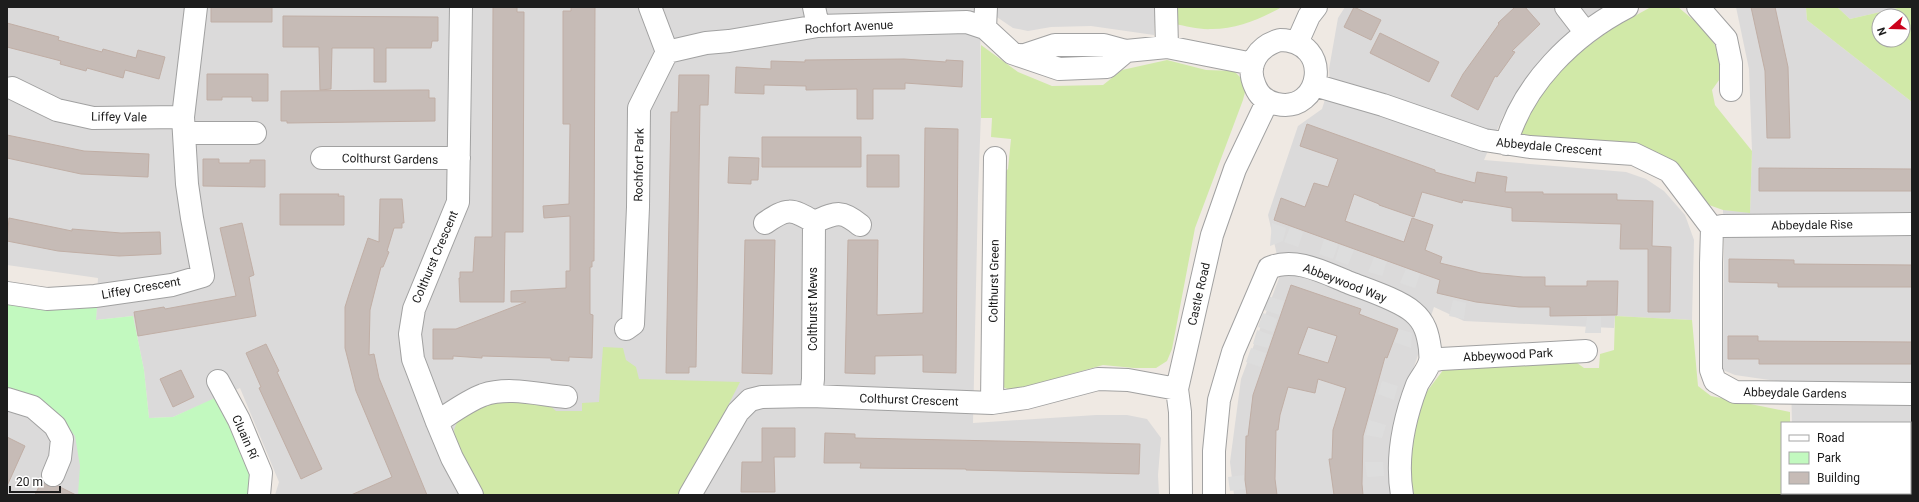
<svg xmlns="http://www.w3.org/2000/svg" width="1919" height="502" font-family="Roboto,sans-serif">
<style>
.residential{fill:#dbdada}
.grass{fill:#d1e9a8;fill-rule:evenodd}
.park{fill:#c2f9bf}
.parking{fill:#ddd}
.building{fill:#c6bbb6;stroke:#c0aea5;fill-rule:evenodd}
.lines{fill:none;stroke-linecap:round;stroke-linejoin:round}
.minor-casing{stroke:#a1a1a1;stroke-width:24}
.minor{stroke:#fff;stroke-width:22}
.labels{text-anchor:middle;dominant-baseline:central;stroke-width:3;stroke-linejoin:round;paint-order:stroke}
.street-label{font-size:12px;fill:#1d1d1d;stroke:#fff}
</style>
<rect width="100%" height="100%" fill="#efe9e3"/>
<path class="residential" d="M7,7H980L981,112L978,196L973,423L1096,415H1127L1147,419L1161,438L1158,475L1159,495H275L279,482L240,388L173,417L149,418L144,370L133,316L96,320L98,278L7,265Z
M982,7H1155L1154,35L1091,26L1051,27L1028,31L1013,28Z
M1345,7H1616L1531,74L1503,116L1484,160L1626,172L1646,179L1664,191L1685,215L1694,240L1692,320L1615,316L1614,328L1464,321L1434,307L1404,397L1400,495H1234L1230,462L1241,379L1281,273L1268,215L1298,126L1322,109L1330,84L1329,69L1338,18Z
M1736,7H1806L1807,20L1912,102V495H1793V493H1910V423H1792L1791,383L1735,375L1723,370L1724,242L1723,210L1750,212L1752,151L1749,69Z
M1837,7H1902L1850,19Z
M7,391L73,429L83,447L87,495H7Z"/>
<path class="grass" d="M1175,7H1282C1260,19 1237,29 1212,29C1200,30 1186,26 1175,24Z
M1651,7H1678L1703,28L1717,48L1724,73L1712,90L1715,105L1752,151L1750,213L1723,210L1709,205L1681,169L1526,141L1518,126L1543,85L1582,51L1611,29Z
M1806,7H1837L1850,19L1902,7H1912V102L1807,20ZM1879,16H1903V40H1879Z
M981,45L1018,72L1052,86L1103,85L1122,70L1167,60L1206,70L1234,71L1247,84L1243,100L1195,228L1172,349L1167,361L1156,368H1134L1103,365L1012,391L1003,387L1000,377L1001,176L1008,169L1011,139L991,137L992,118H981Z
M1615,316L1692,320L1698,386L1711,396L1790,412V423H1782V493H1791V495H1414L1410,475L1412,434L1418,403L1444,369L1573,360L1584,368H1599L1600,354L1614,350Z
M603,347L623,348L626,360L636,367L639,379L740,382L714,433L678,495H484L456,447L454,430L457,422L489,399H542L556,411H582V403L599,402Z"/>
<path class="park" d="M7,297L60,305L97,307L96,320L133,316L144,370L149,418L173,417L217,397L252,474L253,495H78L80,466L75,436L59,415L33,396L7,387Z"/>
<path class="parking" d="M1272,223L1286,228L1283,241L1270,246Z
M1290,227L1303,232L1298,247L1284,242Z
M1324,239L1338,244L1333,259L1319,254Z
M1340,245L1354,250L1348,265L1335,260Z
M1374,257L1387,261L1382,276L1368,272Z
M1406,269L1420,273L1415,288L1400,283Z
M1268,296L1284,301L1280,315L1264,310Z
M1453,300L1466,303L1464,319L1449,316Z
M1263,313L1277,319L1273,332L1258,327Z
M1587,317H1601V333H1585Z
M1399,329L1412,333L1411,348L1394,342Z
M1257,330L1272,335L1268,348L1253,344Z
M1251,348L1266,353L1261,367L1246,362Z
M1382,381L1398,386L1394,400L1378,394Z
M1369,420L1386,425L1382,438L1366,435Z
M1365,462H1383L1384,476L1367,477Z
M1244,475L1246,489L1230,491L1228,477Z"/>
<path class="building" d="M211,7H272V22H211Z
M493,7H517V12H524L523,232H505L504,302H460L459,278H460V272H473L475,237H492Z
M571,7H595L594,261H592V267H590V314L593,315L592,358L569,357V361L551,360V358L482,356V358L453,356V359H433V329H456L526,302H511V291L566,288V271H570V216L544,218L543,206L569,204L570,124H563V11H571Z
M1354,7L1381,20L1371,40L1344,27Z
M1515,7H1525L1540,24L1512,51L1515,52L1497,77L1495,76L1478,110L1451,96L1463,74L1499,24L1498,23Z
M1751,7H1775L1788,67L1790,138H1767L1765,71Z
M283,16L438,17V41H432L431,48H386V82H374V48H332L331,89L320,90L319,47H283Z
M7,23L59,37L58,40L102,52L103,49L136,58L138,50L165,57L159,79L125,70L123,78L87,68L86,71L60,64L61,61L7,47Z
M1380,33L1439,62L1429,82L1370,53Z
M904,59L946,62V60L963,61L962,87L905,83V89H873V119H857V89L806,90V86L764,85V94L735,93L736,67L771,69V61L805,62V60Z
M207,74H268V101H252V97H222V100H207Z
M679,75H709L708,105H700L696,367H689V373H666L671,112H678Z
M421,90H429V98H435V121L287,123V121H281V91Z
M1307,124L1435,170V172L1475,183L1477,172L1507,177L1505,192H1543V194H1617V200L1653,201L1652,246L1671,247L1670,312H1648V249H1620L1621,224L1512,221V208L1463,200L1462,203L1422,192L1414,217L1379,205V204L1354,194L1345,221L1404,242L1412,218L1433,225L1425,250L1442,257L1440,263L1481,273L1523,277H1545V286H1587V281H1618L1617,315L1550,316V307H1519L1476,302L1437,293L1440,280L1274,220L1281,198L1305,207L1314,183L1328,187L1338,159L1300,146Z
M925,128L958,129L956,373L923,372V355L875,356V374L845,373L848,240H878L877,315L923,313Z
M7,135L84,151L149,154L148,177L81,174L7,158Z
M762,137H861V167H762Z
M867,155H899V187H867Z
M729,157L759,158L758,180H751V184L728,183Z
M203,159H219V163H250V160H265V187L203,186Z
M1759,168L1912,169V191H1759Z
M280,194H339L338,196H344V225H280Z
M380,199H402L404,223H402V228H394L387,251L389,252L383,267H381L374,294L370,310L369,355L374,354L379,378L427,495H351L392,477L356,391L345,348V307L350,291L368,238L379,242Z
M9,218L72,231V229L121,233L160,232L161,254L119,256L58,251L7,241Z
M242,223L254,275L249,277L256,316L138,336L134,312L164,307L165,309L236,296L220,228Z
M745,240H775L772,374L742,373Z
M1729,259L1794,260V264L1912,265V287H1778V283L1729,282Z
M1291,285L1361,309L1359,314L1398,329L1387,358L1385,357L1363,436L1362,484L1363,495H1334L1329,459H1332L1333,430L1346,388L1318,379L1315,393L1288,387L1280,415L1278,430H1276L1275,479L1277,495H1247L1245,480L1246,436H1248L1253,395ZM1308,327L1337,336L1328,363L1298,354Z
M1728,336H1758V341L1912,342V364H1759V359H1728Z
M266,344L279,371L277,372L322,469L301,479L259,388L261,387L246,353Z
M181,370L194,397L173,407L160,379Z
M762,428H795V457H774L775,492H741L742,462H762Z
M825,433L855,434V438L1140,444L1139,474L966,470V469L860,468L861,463H824Z
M7,437L25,446L7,486Z
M42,480L48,486H58L76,495H35Z"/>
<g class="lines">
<defs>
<path id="minor" d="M461,7L458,202L414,309L410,334L413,359L437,422L452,458L472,495
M814,7L818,26
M1166,7L1167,47
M1566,7L1586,33
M1698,7L1726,39L1731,63V90
M985,28L986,7
M1280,40C1334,41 1322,114 1277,104C1266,102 1259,96 1255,86C1245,64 1259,46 1280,40Z
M1297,43L1309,16L1316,7
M667,52L706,43L729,41L818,26L967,22L985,28L1012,53L1059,69L1107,67L1126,51
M1022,56L1055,45H1104L1126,51L1167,47L1253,64
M1314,85L1383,105L1484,140L1530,147L1634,154L1669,171L1712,228
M12,88L57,110L93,118L183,117
M184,133H255
M1506,144C1523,84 1573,35 1627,7
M322,158H459
M765,223C787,208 791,208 814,222
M1712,228L1711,263V370L1715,381L1735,392L1912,394
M1712,228L1722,226L1912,224
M7,293L47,299L95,296L172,285L203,276L192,218L187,184L183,117L196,7
M626,329L633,324L638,207L639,108L667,52L650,7
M1431,361L1441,359L1586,351
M218,381L239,420L261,473L259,495
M811,396L813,379L814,222C836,213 841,209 860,225
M7,399L33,407L55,426L62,439L60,458L53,475
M992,403L995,158
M437,422C451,413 467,401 483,395C509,386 540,395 566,397
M690,495L738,412L750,400L762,397L811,396L992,403L1026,398L1098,379L1128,380L1177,389
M1181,495L1180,412L1177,389L1212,235L1235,169L1267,102
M1214,495V451L1219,400L1233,352L1269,268C1295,256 1325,273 1350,283C1368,290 1399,300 1413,312C1425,322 1428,334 1430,349C1430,353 1431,358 1430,361C1428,370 1421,377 1417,385C1404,419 1396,459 1402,495"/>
</defs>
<use href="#minor" class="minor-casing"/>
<use href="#minor" class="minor"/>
</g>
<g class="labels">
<g class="street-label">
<text transform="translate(849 27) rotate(-3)">Rochfort Avenue</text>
<text transform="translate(119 117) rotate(1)">Liffey Vale</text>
<text transform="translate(1549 147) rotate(5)">Abbeydale Crescent</text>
<text transform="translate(390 159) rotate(1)">Colthurst Gardens</text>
<text transform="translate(639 165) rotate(-89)">Rochfort Park</text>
<text transform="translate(1812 225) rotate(-1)">Abbeydale Rise</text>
<text transform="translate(435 257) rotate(-67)">Colthurst Crescent</text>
<text transform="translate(994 281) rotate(-89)">Colthurst Green</text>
<text transform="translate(1345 283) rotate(21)">Abbeywood Way</text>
<text transform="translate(141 288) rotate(-10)">Liffey Crescent</text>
<text transform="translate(1199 294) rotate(-77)">Castle Road</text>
<text transform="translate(813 309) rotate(-90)">Colthurst Mews</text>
<text transform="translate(1508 355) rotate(-3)">Abbeywood Park</text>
<text transform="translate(1795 393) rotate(1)">Abbeydale Gardens</text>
<text transform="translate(909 400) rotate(2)">Colthurst Crescent</text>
<text transform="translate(245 437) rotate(66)">Cluain Rí</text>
</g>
</g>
<rect width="1919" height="502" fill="none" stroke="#1d1d1d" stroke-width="16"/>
<rect x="1781" y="422" width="130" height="72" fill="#ffffff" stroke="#a5a5a5"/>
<rect x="1789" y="435" width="20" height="6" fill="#ffffff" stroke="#a5a5a5"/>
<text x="1817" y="442" font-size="12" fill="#1d1d1d">Road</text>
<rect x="1789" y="452" width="20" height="12" fill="#c2f9bf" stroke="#a5a5a5"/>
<text x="1817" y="462" font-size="12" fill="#1d1d1d">Park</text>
<rect x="1789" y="472" width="20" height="12" fill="#c6bbb6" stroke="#a5a5a5"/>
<text x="1817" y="482" font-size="12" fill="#1d1d1d">Building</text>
<g transform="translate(1891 28) rotate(250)"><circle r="19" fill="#ffffff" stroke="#a5a5a5"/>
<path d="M0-3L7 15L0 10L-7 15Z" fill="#cb001a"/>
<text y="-6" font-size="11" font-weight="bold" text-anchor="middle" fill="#1d1d1d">N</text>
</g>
<path d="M10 486v6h50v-6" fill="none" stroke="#1d1d1d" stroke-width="2"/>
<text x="16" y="486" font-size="12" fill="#1d1d1d" stroke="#ffffff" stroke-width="3" paint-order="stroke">20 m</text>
</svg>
